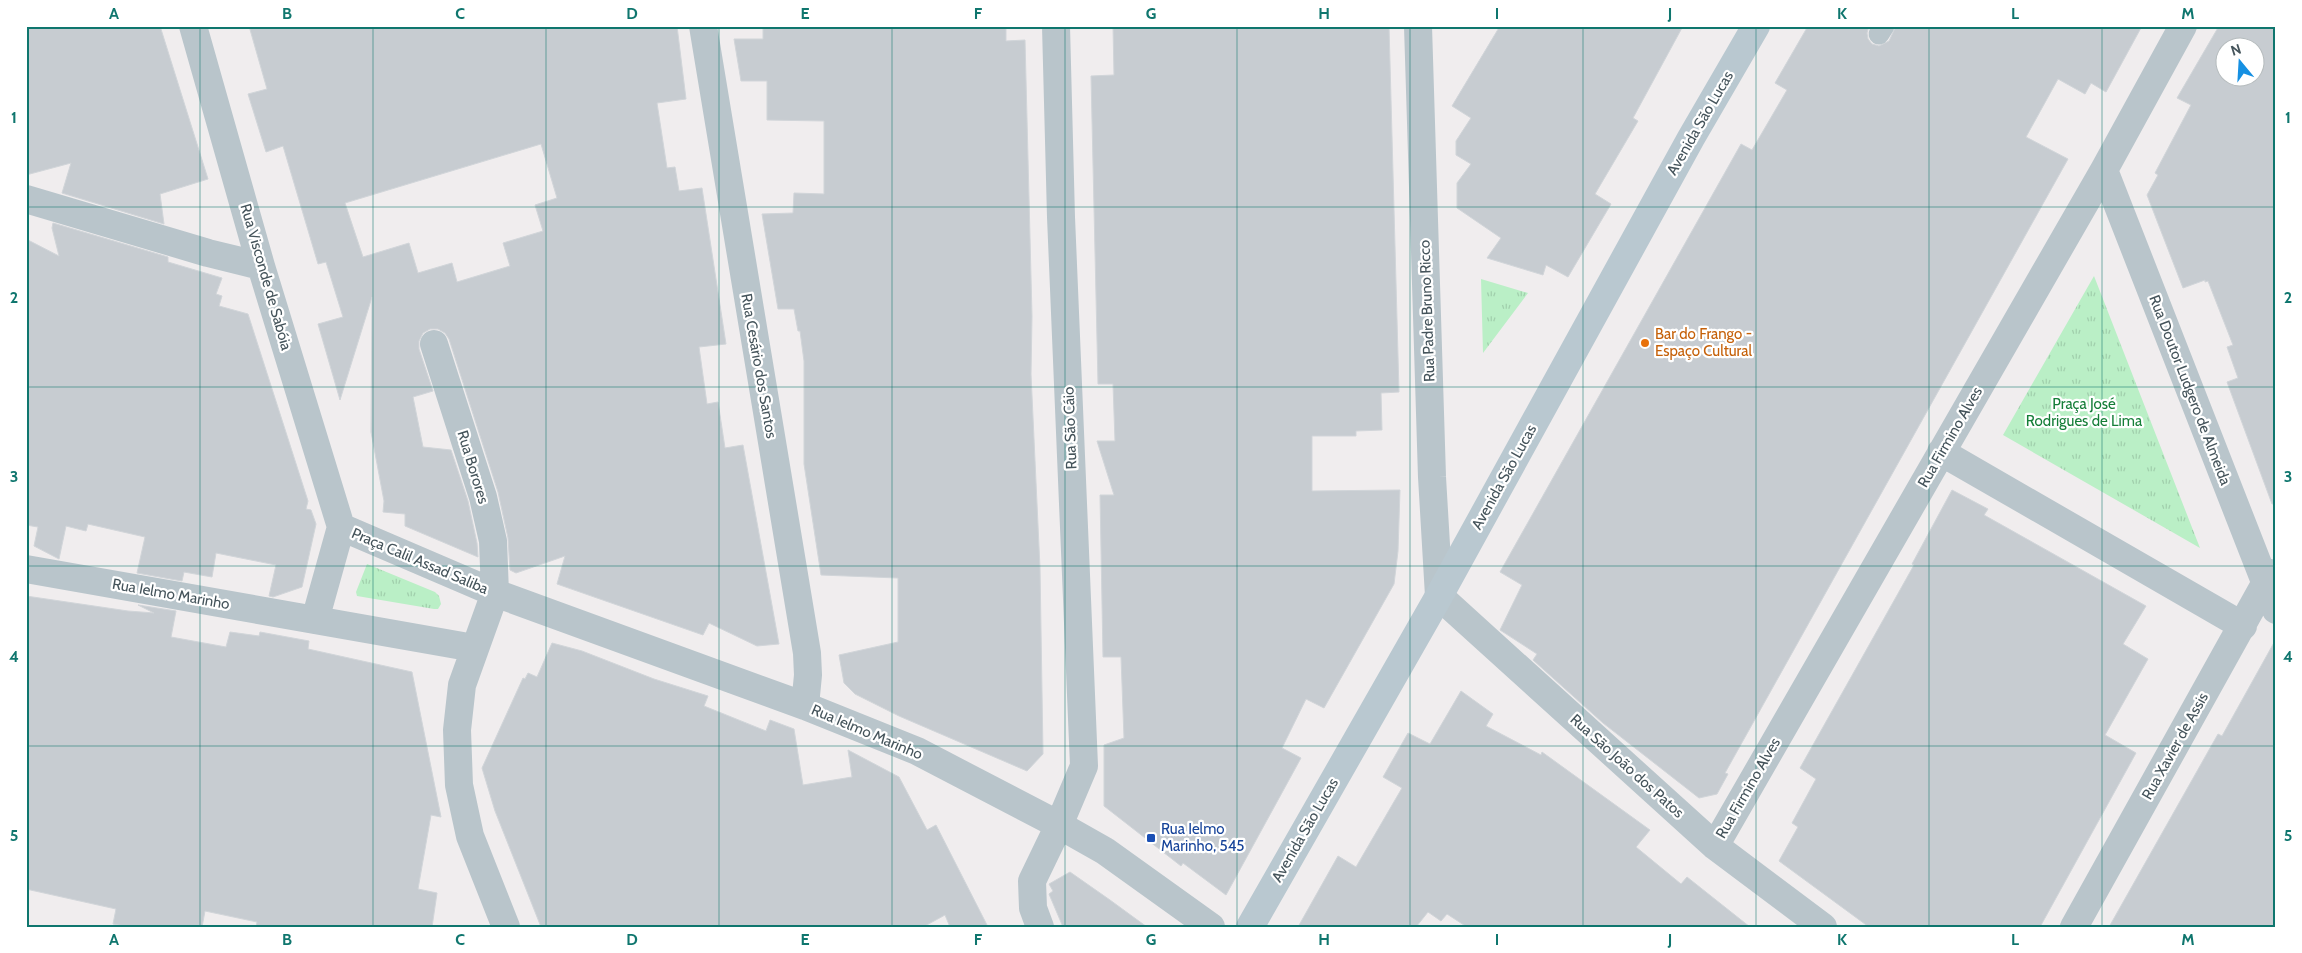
<svg xmlns="http://www.w3.org/2000/svg" width="2302" height="953" font-family="Cabin,sans-serif">
<style>
.grass{fill:url(#grass-tufts)}
.building{fill:#c7ccd1;stroke:#d1d5d9;fill-rule:evenodd}
.lines{fill:none;stroke-linecap:round;stroke-linejoin:round}
.lane{stroke:#b9c5cb;stroke-width:21}
.street{stroke:#b9c5cb;stroke-width:28}
.secondary{stroke:#b9c8d0;stroke-width:28}
.grid{fill:none;stroke:#0f766e;stroke-width:1;stroke-opacity:0.55}
.food-dot{fill:#e8710a;stroke:#fff;stroke-width:2}
.transit-dot{fill:#1a4fb4;stroke:#fff;stroke-width:2}
.labels{text-anchor:middle;dominant-baseline:central;stroke-width:4.5;stroke-linejoin:round;paint-order:stroke}
.street-label{font-size:15px;fill:#45545b;stroke:#fff}
.food-label{font-size:15px;fill:#c56008;stroke:#fff;text-anchor:start}
.park-label{font-size:15px;fill:#157e38;stroke:#fff}
.transit-label{font-size:15px;fill:#164399;stroke:#fff;text-anchor:start}
.neatline{fill:none;stroke:#0f766e;stroke-width:2}
.grid-label{font-size:16px;text-anchor:middle;font-weight:bold;fill:#0f766e}
</style>
<defs>
<pattern id="grass-tufts" width="24" height="20" patternUnits="userSpaceOnUse" patternTransform="scale(1.25)"><rect width="24" height="20" fill="#baefc6"/><path d="M3 7l-1-3M5 7V3M7 7l1-3M15 17l-1-3M17 17v-4M19 17l1-3" fill="none" stroke="#a1cfac"/></pattern>
</defs>
<rect width="100%" height="100%" fill="#f0edee"/>
<path class="grass" d="M2094,276L2200,548L2003,435Z
M1481,279L1528,293L1483,353Z
M367,564L435,592L439,596L441,604L438,609H434L357,596L356,592Z"/>
<path class="building" d="M26,26H160L208,179L160,194L164,224L62,193L71,163L26,175Z
M249,26H677L686,99L657,103L667,168L675,167L679,191L702,188L726,344L699,347L707,404L718,402L725,448L743,445L779,644L757,646L709,623L703,635L557,584L565,556L516,573L510,570L508,538L498,492L449,339L445,333L438,329H430L423,333L419,341V349L433,391L413,397L423,447L451,450L468,501L477,543L478,557L405,526V514L383,512L384,501L371,432L372,297L340,400L318,324L343,317L326,262L318,264L283,146L266,152L248,94L267,89ZM541,144L557,198L535,205L543,231L503,243L510,266L457,282L452,263L418,273L409,243L363,257L345,203Z
M763,26H1006V41L1025,40L1032,316L1031,374L1040,568L1043,754L1027,771L899,716L855,694L844,683L839,655L898,642V578L821,575L804,464V361L800,331H798L794,309H778L762,214L793,213L794,193L824,194V121L767,120V81H741L734,39H763Z
M1113,26L1301,28L1389,26L1399,392L1381,393L1382,430L1356,431V436H1312V491L1400,490L1398,551L1394,584L1324,708L1306,699L1282,748L1301,758L1226,895L1183,863L1181,866L1104,806V745L1124,738L1121,657H1103L1100,495H1114L1097,441H1115L1113,384H1098L1091,76L1114,75Z
M1500,26H1683L1633,118L1638,121L1595,194L1611,204L1568,277L1546,265L1543,275L1487,258L1501,238L1457,208V183L1471,164L1456,155V141L1471,118L1452,106Z
M1808,26H1869L1867,33L1868,39L1872,44L1879,46L1889,41L1896,26H2142L2106,92L2091,83L2085,94L2058,79L2026,137L2068,159L1725,773L1728,774L1717,794L1699,798L1603,723L1533,660L1537,654L1500,630L1522,585L1500,572L1741,144L1752,150L1787,90L1775,83Z
M2219,26H2276V504H2272L2227,382L2238,378L2227,347L2233,345L2208,281L2205,282V280L2183,288L2147,195L2158,175L2155,173L2191,105L2177,98ZM2224,48H2254V78H2224Z
M53,223L168,257V262L222,278L216,294L222,296L219,306L248,314L308,501L306,509L311,510L316,524L302,587L273,597L269,596L276,565L216,553L212,577L184,572L182,581L137,573L145,537L88,524L86,531L66,526L59,559L34,546L38,527L26,525V239L59,256L52,228Z
M1952,490L1988,509L1984,515L2146,606L2123,644L2148,659L2105,735L2136,753L2040,927H1869L1779,861L1798,827L1792,823L1816,779L1800,768L1914,565L1912,564Z
M26,596L128,611L154,613L138,605L176,611L171,637L226,647L230,632L259,636L260,632L309,641L308,649L412,672L441,817L431,815L418,889L437,893L432,927H256L257,922L205,911L202,927H130L113,924L116,909L26,889Z
M2276,639V927H2109L2218,734L2222,736Z
M552,643L582,651L654,679L708,696L704,706L766,731L770,720L794,729L803,785L852,777L848,750L899,777L927,830L936,825L988,927H950L945,915L923,927H541L495,811L482,768L523,678L525,679L528,673L537,677Z
M1461,691L1493,714L1486,726L1541,755L1542,752L1650,830L1636,847L1681,884L1687,877L1750,927H1467L1447,914L1441,921L1428,912L1416,927H1298L1338,856L1356,867L1402,788L1383,777L1408,733L1430,744Z
M1070,872L1110,900L1147,927H1063L1049,894L1053,891L1049,884Z"/>
<g class="lines">
<path class="lane" d="M1879,34L1884,26"/>
<path class="street" d="M193,26L261,266L341,527
M703,26L807,653L808,675L805,706
M1418,26L1432,477L1439,596L1715,846L1823,927
M2104,170L2276,610
M26,199L208,253L261,266
M434,344L483,497L493,541L495,593L462,685L457,730L459,785L470,836L506,927
M1941,452L2243,626
M341,527L495,593L805,706L917,751L1059,825L1105,851L1211,927
M26,569L474,648
M315,620L341,527
M1715,846L2104,170L2183,26
M1040,927L1033,908L1032,881L1059,825L1084,766L1061,217L1056,26
M2074,927L2271,573"/>
<path class="secondary" d="M1250,927L1439,596L1691,138L1756,26"/>
</g>
<path class="grid" d="M200,26V927M373,26V927M546,26V927M719,26V927M892,26V927M1065,26V927M1237,26V927M1410,26V927M1583,26V927M1756,26V927M1929,26V927M2102,26V927M26,207H2276M26,387H2276M26,566H2276M26,746H2276"/>
<circle class="food-dot" cx="1645" cy="343" r="5"/>
<rect class="transit-dot" x="1146" y="833" width="10" height="10" rx="2.5"/>
<g class="labels">
<g class="street-label">
<text transform="translate(1700 123) rotate(-60)">Avenida São Lucas</text>
<text transform="translate(266 277) rotate(74)">Rua Visconde de Sabóia</text>
<text transform="translate(1427 311) rotate(-92)">Rua Padre Bruno Ricco</text>
<text transform="translate(759 366) rotate(80)">Rua Cesário dos Santos</text>
<text transform="translate(2190 390) rotate(69)">Rua Doutor Ludgero de Almeida</text>
<text transform="translate(1070 428) rotate(-92)">Rua São Cáio</text>
<text transform="translate(1950 437) rotate(-60)">Rua Firmino Alves</text>
<text transform="translate(473 467) rotate(73)">Rua Borores</text>
<text transform="translate(1504 477) rotate(-61)">Avenida São Lucas</text>
<text transform="translate(420 561) rotate(23)">Praça Calil Assad Saliba</text>
<text transform="translate(171 594) rotate(10)">Rua Ielmo Marinho</text>
<text transform="translate(867 732) rotate(23)">Rua Ielmo Marinho</text>
<text transform="translate(2175 746) rotate(-61)">Rua Xavier de Assis</text>
<text transform="translate(1627 766) rotate(42)">Rua São João dos Patos</text>
<text transform="translate(1748 788) rotate(-60)">Rua Firmino Alves</text>
<text transform="translate(1305 830) rotate(-60)">Avenida São Lucas</text>
</g>
<g class="food-label">
<text x="1655" y="334">Bar do Frango -<tspan x="1655" dy="17">Espaço Cultural</tspan></text>
</g>
<g class="park-label">
<text x="2084" y="404">Praça José<tspan x="2084" dy="17">Rodrigues de Lima</tspan></text>
</g>
<g class="transit-label">
<text x="1161" y="829">Rua Ielmo<tspan x="1161" dy="17">Marinho, 545</tspan></text>
</g>
</g>
<rect width="2302" height="953" fill="none" stroke="#ffffff" stroke-width="55"/>
<g transform="translate(2240 62) rotate(342)"><circle r="24" fill="#ffffff" stroke="#b5bbbd"/>
<path d="M0-4L9 19L0 12L-9 19Z" fill="#1690e2"/>
<text y="-8" font-size="14" font-weight="bold" text-anchor="middle" fill="#45545b">N</text>
</g>
<rect x="28" y="28" width="2246" height="898" class="neatline"/>
<g class="grid-label">
<text x="114" y="19">A</text>
<text x="287" y="19">B</text>
<text x="460" y="19">C</text>
<text x="632" y="19">D</text>
<text x="805" y="19">E</text>
<text x="978" y="19">F</text>
<text x="1151" y="19">G</text>
<text x="1324" y="19">H</text>
<text x="1497" y="19">I</text>
<text x="1670" y="19">J</text>
<text x="1842" y="19">K</text>
<text x="2015" y="19">L</text>
<text x="2188" y="19">M</text>
<text x="14" y="123">1</text>
<text x="2288" y="123">1</text>
<text x="14" y="303">2</text>
<text x="2288" y="303">2</text>
<text x="14" y="482">3</text>
<text x="2288" y="482">3</text>
<text x="14" y="662">4</text>
<text x="2288" y="662">4</text>
<text x="14" y="841">5</text>
<text x="2288" y="841">5</text>
<text x="114" y="945">A</text>
<text x="287" y="945">B</text>
<text x="460" y="945">C</text>
<text x="632" y="945">D</text>
<text x="805" y="945">E</text>
<text x="978" y="945">F</text>
<text x="1151" y="945">G</text>
<text x="1324" y="945">H</text>
<text x="1497" y="945">I</text>
<text x="1670" y="945">J</text>
<text x="1842" y="945">K</text>
<text x="2015" y="945">L</text>
<text x="2188" y="945">M</text>
</g>
</svg>
